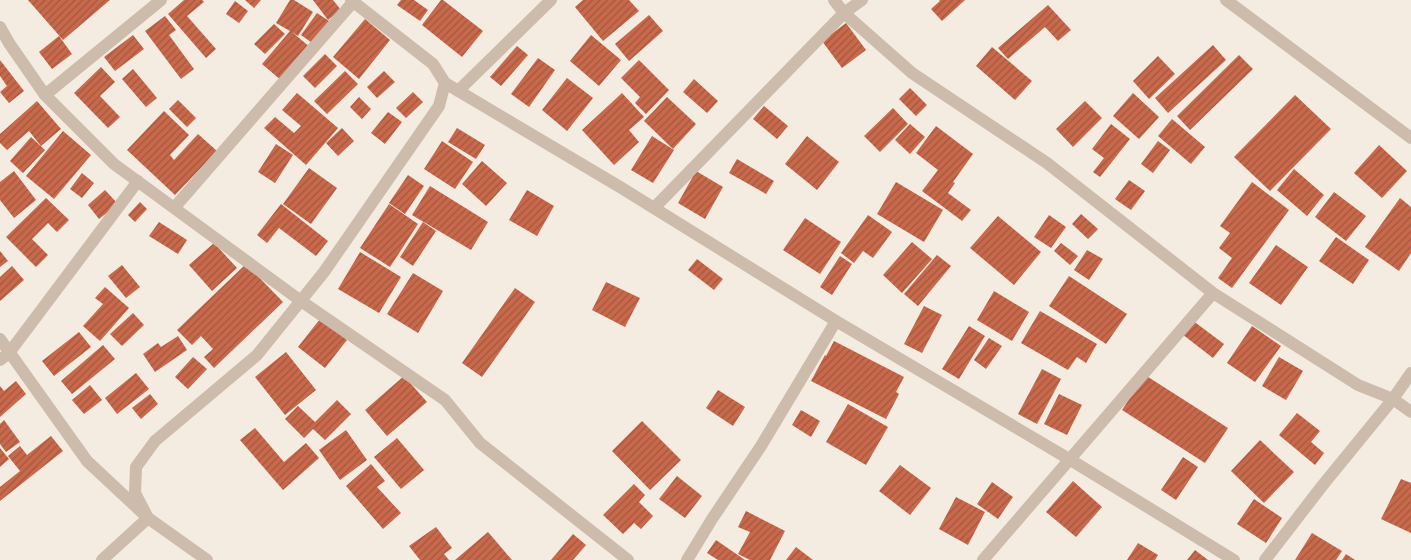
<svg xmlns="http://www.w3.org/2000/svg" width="1411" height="560" font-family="Poppins,sans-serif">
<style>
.building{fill:url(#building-hatch)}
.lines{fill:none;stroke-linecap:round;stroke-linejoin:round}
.street{stroke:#cdbbac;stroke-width:12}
</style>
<defs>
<pattern id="building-hatch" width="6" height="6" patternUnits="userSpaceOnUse" patternTransform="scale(1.25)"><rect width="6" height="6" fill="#c8694b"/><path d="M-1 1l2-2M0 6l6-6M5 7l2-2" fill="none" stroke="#a4573f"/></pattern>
</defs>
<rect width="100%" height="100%" fill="#f4ebe1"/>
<path class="building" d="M28,0H110L63,40Z
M184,0H202L204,2L187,16L216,49L206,58L168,14Z
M245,0H261L254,8Z
M290,0H294L313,12L298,36L292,32L311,48L282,81L262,64L290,31L276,23Z
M313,0H333L341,10L328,20Z
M401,0H414L428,10L420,21L397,5Z
M441,0H443L483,31L462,57L422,25Z
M583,0H629L639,11L603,41L575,7Z
M939,0H965L942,21L931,9L940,1Z
M235,1L248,11L239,23L226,14Z
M1048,5L1071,30L1058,41L1045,27L1008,59L998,48Z
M317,13L332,23L315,45L301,35Z
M649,15L663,31L629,61L615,44Z
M165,16L176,30L169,35L194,69L181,79L145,31Z
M365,19L390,40L359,79L333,57Z
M846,23L866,50L842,68L822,41Z
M274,24L285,34L265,54L254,44Z
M133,35L144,49L115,71L104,57Z
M591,35L621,60L599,86L570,61Z
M59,36L72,54L52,69L39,52Z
M1213,45L1226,60L1168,113L1155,98Z
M517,46L528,55L501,86L490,77Z
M992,47L1032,81L1015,100L976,66Z
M325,54L337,66L315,88L303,76Z
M1239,55L1253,69L1190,130L1177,116Z
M1158,56L1175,74L1149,99L1133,81Z
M538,58L555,70L529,107L511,94Z
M0,60L24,91L9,103L0,92L7,86L0,76Z
M639,60L669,90L646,114L635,103L640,97L621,78Z
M101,67L115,82L100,96L120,117L108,128L74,93Z
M133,69L157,98L146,107L122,79Z
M345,71L358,84L327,114L314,101Z
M384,71L395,82L377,98L367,87Z
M567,78L593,98L567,131L542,110Z
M694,79L718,101L707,113L683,92Z
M910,88L927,105L916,116L899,99Z
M413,92L423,102L406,118L396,108Z
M297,93L338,128L306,165L264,128L275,117L294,133L301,126L282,110Z
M622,93L644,117L629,130L639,142L614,165L582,130Z
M1133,93L1159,117L1139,139L1113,116Z
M1295,95L1331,129L1270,191L1234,157Z
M359,97L371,109L362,119L350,107Z
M667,97L696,124L673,149L644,121Z
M178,100L196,118L187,127L169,109Z
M37,101L61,129L41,146L29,131L7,150L0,143V134Z
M1085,101L1102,118L1073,147L1056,129Z
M764,106L788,126L777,139L753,119Z
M893,108L908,124L880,152L864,136Z
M164,111L189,135L170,155L174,160L198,134L217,151L175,195L127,150Z
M388,112L402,122L385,144L371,133Z
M1172,119L1205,147L1191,164L1158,136Z
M910,124L925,137L910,154L895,140Z
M1111,124L1130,139L1100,177L1093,172L1104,158L1092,149Z
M936,126L973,154L953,182L955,183L948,193L971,210L962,221L922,191L938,170L916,153Z
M342,128L354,141L338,156L326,143Z
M457,128L485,145L476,159L448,142Z
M63,131L91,155L54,199L26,176Z
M652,136L674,150L653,183L631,170Z
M807,136L839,162L817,190L785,164Z
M31,137L45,150L23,173L10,161Z
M442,141L473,162L455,189L424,169Z
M1158,141L1170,150L1153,173L1141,164Z
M276,144L293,155L275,183L258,172Z
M1379,145L1407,171L1382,198L1354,173Z
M737,159L774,181L766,194L729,173Z
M482,161L507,183L486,206L462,184Z
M309,168L337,188L311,224L283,204Z
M1294,169L1324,195L1307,216L1277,190Z
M14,171L36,200L14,218L0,200V182Z
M696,171L723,187L705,219L678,203Z
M82,173L94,183L82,198L70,189Z
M408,175L424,186L405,214L389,203Z
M1129,180L1145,191L1131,210L1115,199Z
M896,182L943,210L924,242L877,214Z
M1252,182L1289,210L1232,288L1218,278L1232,258L1219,248L1230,233L1220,226Z
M430,186L488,222L471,250L412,215Z
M105,190L118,204L99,219L88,205Z
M527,190L554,206L537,236L509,220Z
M1334,192L1366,216L1346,241L1315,217Z
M46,198L69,220L57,232L48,223L32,239L48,255L36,267L6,237Z
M1400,198L1411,207V253L1399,271L1365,247Z
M140,202L147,209L135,222L128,215Z
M281,204L328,241L316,256L279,228L267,243L257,235Z
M389,204L418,224L390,267L360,248Z
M1081,214L1098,229L1088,239L1072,224Z
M868,215L892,232L873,258L863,251L854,263L841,253Z
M1049,215L1066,227L1051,248L1034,237Z
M998,216L1041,252L1014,285L970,248Z
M805,218L841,242L820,274L783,250Z
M159,222L187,240L178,254L149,236Z
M423,222L436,231L413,266L400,257Z
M1336,237L1369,260L1353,284L1319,261Z
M912,242L932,259L902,293L883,275Z
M214,243L237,268L212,291L189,265Z
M1061,243L1078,256L1070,265L1054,251Z
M1276,245L1308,267L1281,305L1249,283Z
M1087,250L1103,259L1089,280L1074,270Z
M0,251L8,261L0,267Z
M360,252L401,277L379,313L338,289Z
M937,255L951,266L918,306L904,294Z
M840,256L852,264L832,295L820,287Z
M697,259L723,279L714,290L688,270Z
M246,264L283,302L214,368L204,357L213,349L201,336L192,345L177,330Z
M122,265L140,287L126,298L108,276Z
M12,266L24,280L0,301V277Z
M413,273L443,291L418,333L387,314Z
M1069,276L1127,314L1106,344L1049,306Z
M606,282L640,298L625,327L592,310Z
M105,287L129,308L100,341L83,326L103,304L95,298Z
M515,288L535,302L482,377L462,363Z
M994,291L1029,312L1012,341L977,320Z
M924,306L942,315L922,353L904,344Z
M1040,311L1097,344L1086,363L1077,357L1068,370L1021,343Z
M133,313L144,325L122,346L110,334Z
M320,319L347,340L325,368L298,347Z
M1192,320L1224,344L1213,358L1182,334Z
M969,326L985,336L959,379L942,369Z
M1252,326L1281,346L1255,382L1227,363Z
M79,332L91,347L54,376L42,361Z
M178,336L187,350L155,372L143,354L158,343L161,347Z
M989,338L1002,346L986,369L974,360Z
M834,341L904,377L896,392L899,394L886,419L811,381L825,355L826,356Z
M103,345L115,359L72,394L61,381Z
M286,352L316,390L285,415L255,377Z
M193,357L207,369L188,389L175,377Z
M1279,357L1303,371L1286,400L1262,386Z
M1042,369L1061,379L1037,424L1018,414Z
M136,373L149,389L117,414L105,398Z
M1145,375L1228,428L1205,463L1122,410Z
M404,376L427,402L387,436L365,410Z
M16,381L26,394L0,417V386L4,391Z
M90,385L102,400L84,414L72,400Z
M718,390L745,407L733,426L706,408Z
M150,394L158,404L141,419L132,408Z
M1059,394L1082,405L1067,435L1044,424Z
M337,400L351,414L325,440L313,429L304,438L285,419L298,406L315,422Z
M848,404L888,427L866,465L826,442Z
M801,410L820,421L811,437L792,425Z
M1297,413L1320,431L1311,442L1324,453L1315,465L1279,435Z
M4,420L20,442L6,452L0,444V424Z
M642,421L681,460L650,490L612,451Z
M255,428L284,462L306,443L319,458L283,490L240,440Z
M346,430L367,460L340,480L319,450Z
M51,436L63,451L0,501V487L20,471L8,456L20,446L27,455Z
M397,438L424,470L401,489L374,457Z
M1260,440L1294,472L1264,503L1231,471Z
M0,448L9,459L0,467Z
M1183,457L1198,467L1176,500L1161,490Z
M371,464L385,481L377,487L401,513L383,529L346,486Z
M900,465L931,488L910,515L879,491Z
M677,476L702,496L685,518L659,499Z
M1401,479L1411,483V533L1381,519Z
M1073,481L1102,507L1076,537L1046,512Z
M992,482L1013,497L998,519L977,504Z
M634,484L645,495L639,502L653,516L641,529L634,523L623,534L603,515Z
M956,497L985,512L968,545L939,529Z
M1254,499L1282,518L1266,543L1237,524Z
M746,511L785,531L770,560H750L738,554L750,532L738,527Z
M436,527L452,548L444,554L449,560H420L409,546Z
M488,532L512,560H455Z
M1312,533L1342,551L1336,560H1295Z
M573,534L586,545L573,560H551Z
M716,540L745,560H718L707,553Z
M1138,543L1158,555L1155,560H1127Z
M796,547L813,560H786Z
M1195,550L1208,560H1187Z
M1346,554L1355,560H1342Z"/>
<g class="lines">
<path class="street" d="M834,0L844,13L912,73L1047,163L1213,293L1358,385L1393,399L1411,412
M1226,0L1411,138
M0,27L9,43L45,95L114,164L301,301L445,400L480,443L628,560
M445,83L620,187L836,321L1069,459L1234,560
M458,91L551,0
M45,95L161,0
M174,208L353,2
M654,208L844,13L862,0
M0,339L87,461L148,518L102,560
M0,360L9,353L138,181
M207,560L148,518L135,493L136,467L155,441L257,355L324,272L439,106L445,83L433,64L351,0
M687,560L712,519L761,446L836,321
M983,560L1213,293
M1265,560L1322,486L1393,399L1411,373"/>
</g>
</svg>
